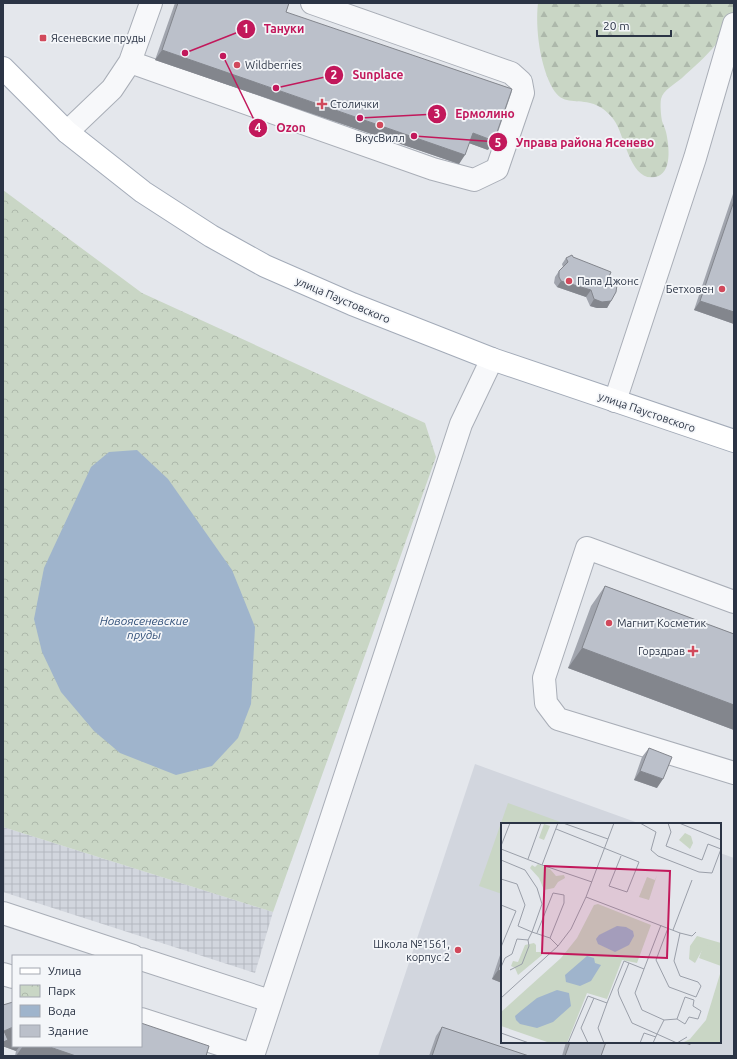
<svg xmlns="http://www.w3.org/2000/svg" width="737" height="1059" font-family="Ubuntu,sans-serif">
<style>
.built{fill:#d2d6de}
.industrial{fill:url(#industrial-grid)}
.forest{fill:url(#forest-firs)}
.park{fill:url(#park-crowns)}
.garden{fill:#c9d6c5}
.water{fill:#9fb4cc}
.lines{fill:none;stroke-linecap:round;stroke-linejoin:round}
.minor-casing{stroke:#a9aeb7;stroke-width:24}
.major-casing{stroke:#a3abb8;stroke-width:24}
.minor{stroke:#f7f8fa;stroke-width:22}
.major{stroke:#fff;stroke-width:22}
.wall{fill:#a1a5ae}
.shaded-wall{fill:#83868d}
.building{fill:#bbc0ca;stroke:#83868d}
.poi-dot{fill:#d1495b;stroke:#f4f6f9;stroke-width:1.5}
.labels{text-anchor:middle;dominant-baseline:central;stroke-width:3.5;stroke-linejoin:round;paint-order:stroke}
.poi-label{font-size:11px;fill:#2b3445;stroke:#f4f6f9;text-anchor:start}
.street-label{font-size:11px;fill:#2b3445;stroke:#f4f6f9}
.water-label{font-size:12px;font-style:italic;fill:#34527a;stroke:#f4f6f9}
.inset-road{fill:none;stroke:#9a9fa9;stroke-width:1}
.view{fill:#c2185b;fill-opacity:0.15;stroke:#c2185b;stroke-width:2}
.inset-edge{fill:none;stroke:#2b3445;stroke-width:2}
.leader{fill:none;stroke:#c2185b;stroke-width:1.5}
.callout-dot{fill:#c2185b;stroke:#f4f6f9;stroke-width:1.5}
.mark-label{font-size:12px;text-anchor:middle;font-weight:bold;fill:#fff}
.callout-label{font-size:12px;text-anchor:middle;font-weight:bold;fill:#c2185b;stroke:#f4f6f9;stroke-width:3.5;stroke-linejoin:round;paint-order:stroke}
</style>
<defs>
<pattern id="industrial-grid" width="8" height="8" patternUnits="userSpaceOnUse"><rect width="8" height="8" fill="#d2d6de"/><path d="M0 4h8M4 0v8" fill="none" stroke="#b4b8c0"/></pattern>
<pattern id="forest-firs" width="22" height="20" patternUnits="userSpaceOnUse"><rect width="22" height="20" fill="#c9d6c5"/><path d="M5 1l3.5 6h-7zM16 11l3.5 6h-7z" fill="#adb8ab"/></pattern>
<pattern id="park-crowns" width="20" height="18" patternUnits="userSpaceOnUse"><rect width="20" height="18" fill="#c9d6c5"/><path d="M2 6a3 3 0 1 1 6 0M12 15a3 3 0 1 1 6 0" fill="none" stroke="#adb8ab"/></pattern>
</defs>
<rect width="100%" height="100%" fill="#e4e7ec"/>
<path class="built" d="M475,764L641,824H502V1042H720V853L734,858V1056H378Z"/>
<path class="industrial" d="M3,827L273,912L255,973L3,892Z"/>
<path class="forest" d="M538,3H734C734,33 703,59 682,78C675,84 663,90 661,99C660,105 661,115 662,121C663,124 665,128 666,132C669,145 673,174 655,177C630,182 625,135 614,120C608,112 600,105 590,103C574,99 563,105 553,89C540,67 535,28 538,3Z"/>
<path class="park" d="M3,190L142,293L425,423L436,457L273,912L3,827Z"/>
<path class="garden" d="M508,803L566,824H502V894L479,886Z"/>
<path class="water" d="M137,450L168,479L232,570L255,627L251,704L238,738L212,766L176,775L120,753L94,731L61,692L42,652L34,619L44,568L91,467L109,452Z"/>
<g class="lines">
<defs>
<path id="minor" d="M130,62L433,169L474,180L497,169L523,93L521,82L511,73L312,3
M67,132L112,89L130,62L151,3
M615,401L695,158L734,24
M734,602L587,548L544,678L546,703L558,719L734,773
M3,913L133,956
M141,959L270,1001
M3,974L13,977
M141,1019L253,1055
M253,1056L461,424L492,359"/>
<path id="major" d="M3,68L67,132L143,192L211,236L265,266L352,304L492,359L734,441"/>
</defs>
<use href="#minor" class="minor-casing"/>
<use href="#major" class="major-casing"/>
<use href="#minor" class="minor"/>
<use href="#major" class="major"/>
</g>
<path class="wall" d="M175,3H289L286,12L488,150L469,143L459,164L155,60Z
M734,191V324L694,310Z
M573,257L608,279L611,301L607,308H597L590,306L586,297L557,287L554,283L555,277L559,271L563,267L562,264L566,258Z
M605,586L734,634V730L568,668L591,606Z
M649,748L657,788L634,780L642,757Z
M502,949V983L492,979Z
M442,1027L529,1056H429L436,1036Z
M566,1042H606L601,1056H562Z
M13,1046H141L206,1056H15L16,1051L5,1047Z"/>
<path class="shaded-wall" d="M162,50L465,155L459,164L155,60Z
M473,133L494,141L488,150L466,142Z
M561,281L591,290L586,297L557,287Z
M594,299L611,301L607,308H597L590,306Z
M700,301L734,312V324L694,310Z
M582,648L734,705V730L568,668Z
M640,771L663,779L657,788L634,780Z
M498,970L502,971V983L492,979Z
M13,1027V1046H20L16,1051L5,1047H3V1033L4,1031Z
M681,1042H692L690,1045Z
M23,1046H47L76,1056H16Z"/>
<path class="building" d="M178,3H289L286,12L512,89L494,141L473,133L465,155L162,50Z
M734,201V312L700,301Z
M572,255L573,257L611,272L608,279L617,285L616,292L611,301L602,302L594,299L591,290L561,281L559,277V271L568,262L566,258Z
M605,586L734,634V705L582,648Z
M649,748L672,757L663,779L640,771Z
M502,959V971L498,970Z
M13,1002V1027L4,1031L8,1040L3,1042V1005Z
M141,1023L209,1046L206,1056H76L47,1046H141Z
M442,1027L529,1056H432Z
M570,1042H606L601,1056H565Z"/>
<g class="poi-dot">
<rect x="39" y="34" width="8" height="8" rx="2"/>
<circle cx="237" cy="65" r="4"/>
<path d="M320 98h4v4h4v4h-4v4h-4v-4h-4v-4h4z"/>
<circle cx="380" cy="125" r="4"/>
<circle cx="569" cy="281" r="4"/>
<circle cx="722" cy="289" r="4"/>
<circle cx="609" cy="623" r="4"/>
<path d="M691 645h4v4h4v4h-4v4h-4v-4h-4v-4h4z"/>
<circle cx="458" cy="950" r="4"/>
</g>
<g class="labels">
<g class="poi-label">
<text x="51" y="38">Ясеневские пруды</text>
<text x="245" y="65">Wildberries</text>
<text x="330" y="104">Столички</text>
<text x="380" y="138" text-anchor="middle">ВкусВилл</text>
<text x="577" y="281">Папа Джонс</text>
<text x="714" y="289" text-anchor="end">Бетховен</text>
<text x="617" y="623">Магнит Косметик</text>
<text x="685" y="651" text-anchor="end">Горздрав</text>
<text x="450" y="944" text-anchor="end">Школа №1561,<tspan x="450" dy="13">корпус 2</tspan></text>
</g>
<g class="street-label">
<text transform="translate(343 300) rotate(23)">улица Паустовского</text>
<text transform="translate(647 412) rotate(19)">улица Паустовского</text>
</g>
<g class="water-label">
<text x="144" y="620">Новоясеневские<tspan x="144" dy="14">пруды</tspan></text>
</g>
</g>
<g transform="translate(501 823)">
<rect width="220" height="220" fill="#e4e7ec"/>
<path d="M37,41L49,46L55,53L63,52L64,55L57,59L53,65L43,67L38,55L29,45L31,42L34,44ZM196,113L220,120V129L204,122L194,140L188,136L189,123ZM33,120L35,122V129H40L41,132L17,152L14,145L10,143L12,138L17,139L24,122ZM219,151L220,220H181L189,216L205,197Z" fill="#c9d6c5"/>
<path d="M184,10L190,13L192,20L189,26L178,17ZM97,81L150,102L136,140L121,137L106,176L86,170L66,220H49L0,203V189L60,135L76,115L93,82Z" fill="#c9d6c5"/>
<path d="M43,1L49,3L43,17L38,15ZM156,52L148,77L138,74L146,54L154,57ZM203,121L220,127V143L198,135Z" fill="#c9d6c5"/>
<path d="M116,103L125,104L132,108L133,113L128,122L114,129L97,121L95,116L98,112ZM86,133L93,135L94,140L100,142L90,158L79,163L65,159L64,152ZM56,167L68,170L70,183L52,199L36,205L19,201L15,197L14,193L21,187L36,175Z" fill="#9fb4cc"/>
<path class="inset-road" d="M57,0L41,42L91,59M62,0L107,16M139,0L155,9L150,27L157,33L198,49L211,50L220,26L207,21L201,37L165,23L170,9L167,0M178,0L220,17M55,6L138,39L126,69L108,63L120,33M0,23L9,0M0,26L41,42M27,36L40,0M0,37L24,47L36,65L41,81L31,109L17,103L24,82L16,61L0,56M85,74L179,110L173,138L179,153L197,159L200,163L195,174L168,164L155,137L167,105M0,82L15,88L0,124M172,107L191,57M36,110L52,70L63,72V80L49,115M179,110L191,113L195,109M0,144L4,135L11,131L16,116L27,117L31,109L49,115L57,123M143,146L160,102M9,147L21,141L28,123L27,117M184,174L193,177L192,183L200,188L197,196L188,194L184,201L176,196ZM0,175L57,123L70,106L85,74L113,0M163,197L176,196M0,210L28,220M67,220L87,173L106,180L123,138L143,146L134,170L141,187L163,197L156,211L131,200L118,172L117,167L128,140M87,220L80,205L93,175M103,220L97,205L106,180M139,220L143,210L155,214M152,220L156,211L176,220L186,214"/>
<path class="view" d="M44,43L169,48L166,135L41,130Z"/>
<rect width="220" height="220" class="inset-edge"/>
</g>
<path class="leader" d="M185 53L246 29M276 88L334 75M360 118L437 114M223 56L258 128M414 136L498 142"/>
<g class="callout-dot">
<circle cx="185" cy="53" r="4"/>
<circle cx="276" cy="88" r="4"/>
<circle cx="360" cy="118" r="4"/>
<circle cx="223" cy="56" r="4"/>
<circle cx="414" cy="136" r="4"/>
<circle cx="246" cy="29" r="10"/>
<circle cx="334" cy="75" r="10"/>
<circle cx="437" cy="114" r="10"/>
<circle cx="258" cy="128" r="10"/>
<circle cx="498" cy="142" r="10"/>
</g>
<g class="mark-label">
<text x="246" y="33">1</text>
<text x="334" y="79">2</text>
<text x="437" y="118">3</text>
<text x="258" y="132">4</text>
<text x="498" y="147">5</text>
</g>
<g class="callout-label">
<text x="284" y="33">Тануки</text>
<text x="378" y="79">Sunplace</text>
<text x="485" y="118">Ермолино</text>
<text x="291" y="132">Ozon</text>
<text x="585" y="147">Управа района Ясенево</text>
</g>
<rect width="737" height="1059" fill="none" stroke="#2b3445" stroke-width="8"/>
<rect x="12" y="955" width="130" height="92" fill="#f4f6f9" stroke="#a4a8b1"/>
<rect x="20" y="968" width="20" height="6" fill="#ffffff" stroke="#a4a8b1"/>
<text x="48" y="975" font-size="12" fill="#2b3445">Улица</text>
<rect x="20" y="985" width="20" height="12" fill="url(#park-crowns)" stroke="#a4a8b1"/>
<text x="48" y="995" font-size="12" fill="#2b3445">Парк</text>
<rect x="20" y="1005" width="20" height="12" fill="#9fb4cc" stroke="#a4a8b1"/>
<text x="48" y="1015" font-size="12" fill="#2b3445">Вода</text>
<rect x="20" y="1025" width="20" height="12" fill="#bbc0ca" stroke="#a4a8b1"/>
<text x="48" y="1035" font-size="12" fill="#2b3445">Здание</text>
<path d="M597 30v6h74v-6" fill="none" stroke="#2b3445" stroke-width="2"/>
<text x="603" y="30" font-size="12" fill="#2b3445" stroke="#f4f6f9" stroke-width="3" paint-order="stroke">20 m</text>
</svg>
